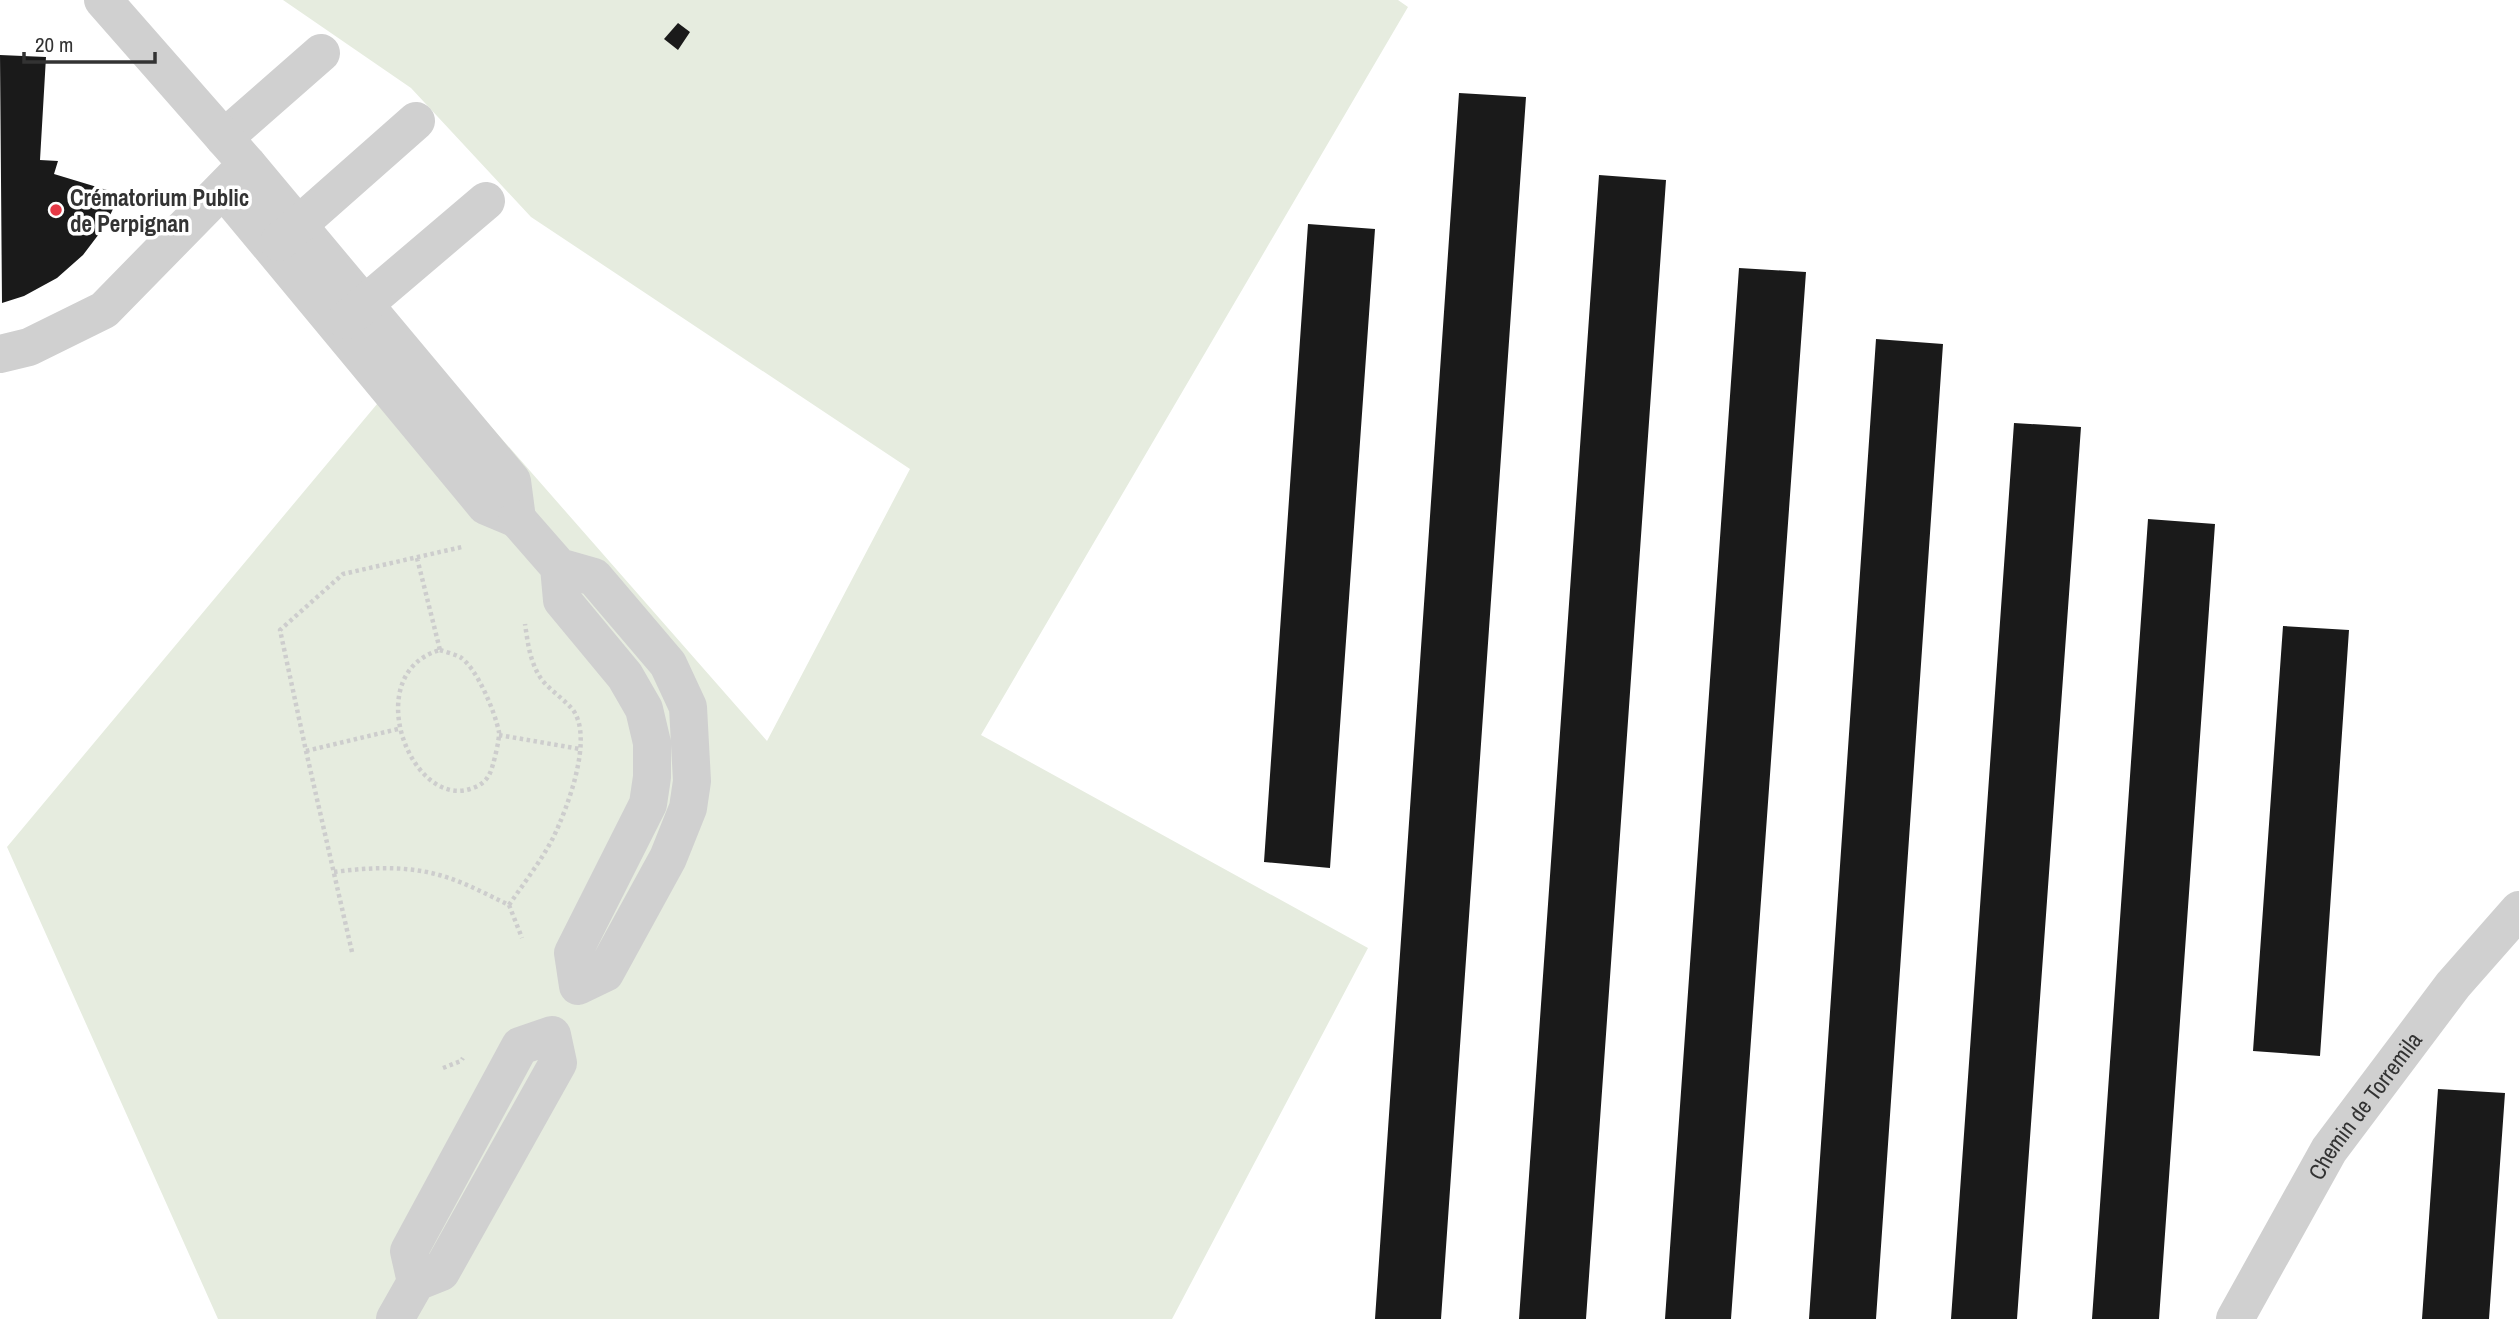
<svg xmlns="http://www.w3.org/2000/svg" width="2519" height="1319" font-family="'Archivo Narrow',sans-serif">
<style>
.green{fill:#e6ecdf}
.building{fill:#1a1a1a}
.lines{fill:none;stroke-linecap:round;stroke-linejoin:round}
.path{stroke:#cdcdcd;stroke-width:4.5;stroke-dasharray:3.5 3.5;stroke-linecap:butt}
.minor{stroke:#d0d0d0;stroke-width:38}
.poi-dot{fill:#e63946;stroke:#fff;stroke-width:2.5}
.labels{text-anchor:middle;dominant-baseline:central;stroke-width:7;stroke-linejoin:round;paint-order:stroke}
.poi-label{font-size:23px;font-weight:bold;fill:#333;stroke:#fff;text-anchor:start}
.street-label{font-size:23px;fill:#333;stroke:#fff}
</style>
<rect width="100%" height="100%" fill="#fff"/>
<path class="green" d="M283,0H1398L1408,7L981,735L1368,948L1172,1319H218L7,847L423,349L767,741L910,469L531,217L411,88Z"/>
<path class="building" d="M678,23L690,32L678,50L664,39Z
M0,55L46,57L40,160L58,161L54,174L120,194L105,226L83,255L57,278L24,296L2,303Z
M1459,93L1526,97L1441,1319H1375Z
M1599,175L1666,180L1586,1319H1519Z
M1308,224L1375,229L1330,868L1264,862Z
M1739,268L1806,272L1731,1319H1665Z
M1876,339L1943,344L1876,1319H1809Z
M2014,423L2081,427L2017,1319H1951Z
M2148,519L2215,524L2159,1319H2092Z
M2283,626L2349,630L2320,1056L2253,1051Z
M2438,1089L2505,1093L2489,1319H2422Z"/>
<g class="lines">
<path class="path" d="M417,558L440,650
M440,650C446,652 454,654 460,657C477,668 495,712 499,732C500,738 493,767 490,773C486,782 479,786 470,789C410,808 359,673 440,650Z
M499,735L580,749
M306,751L398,729
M334,872C373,867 411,865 449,878C470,885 490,896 509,905L522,938
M509,905C524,883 541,861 553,838C567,809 594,739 573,710C564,699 551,691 542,680C530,663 528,644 525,624
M352,952L306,751L280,630L343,574L462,547
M443,1068L461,1061L463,1058"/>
<g class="minor">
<path d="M224,138L321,53"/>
<path d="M223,189L486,506L517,519L512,481L247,164"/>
<path d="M279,242L416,121"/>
<path d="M346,320L486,201"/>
<path d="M0,354L29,347L104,310L247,164L103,0"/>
<path d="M517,519L559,567L594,577L668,664L688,707L692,781L688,808L668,858L605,973L578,986L573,953L648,804L652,777V743L644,709L625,676L562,600L559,567"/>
<path d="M395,1319L416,1282L441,1272L558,1063L552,1035L520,1046L409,1251L416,1282"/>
<path id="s1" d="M2235,1319L2329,1150L2453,985L2519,910"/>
</g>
</g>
<circle class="poi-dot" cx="56" cy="210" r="7"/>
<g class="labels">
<g class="poi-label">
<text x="70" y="197">Crématorium Public<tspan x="70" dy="26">de Perpignan</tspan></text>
</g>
<g class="street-label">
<text stroke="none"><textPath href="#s1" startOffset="250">Chemin de Torremila</textPath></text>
</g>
</g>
<path d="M24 52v10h131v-10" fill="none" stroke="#333333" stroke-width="3.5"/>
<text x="35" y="52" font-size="21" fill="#333333" stroke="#ffffff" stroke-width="5" paint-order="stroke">20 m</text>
</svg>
